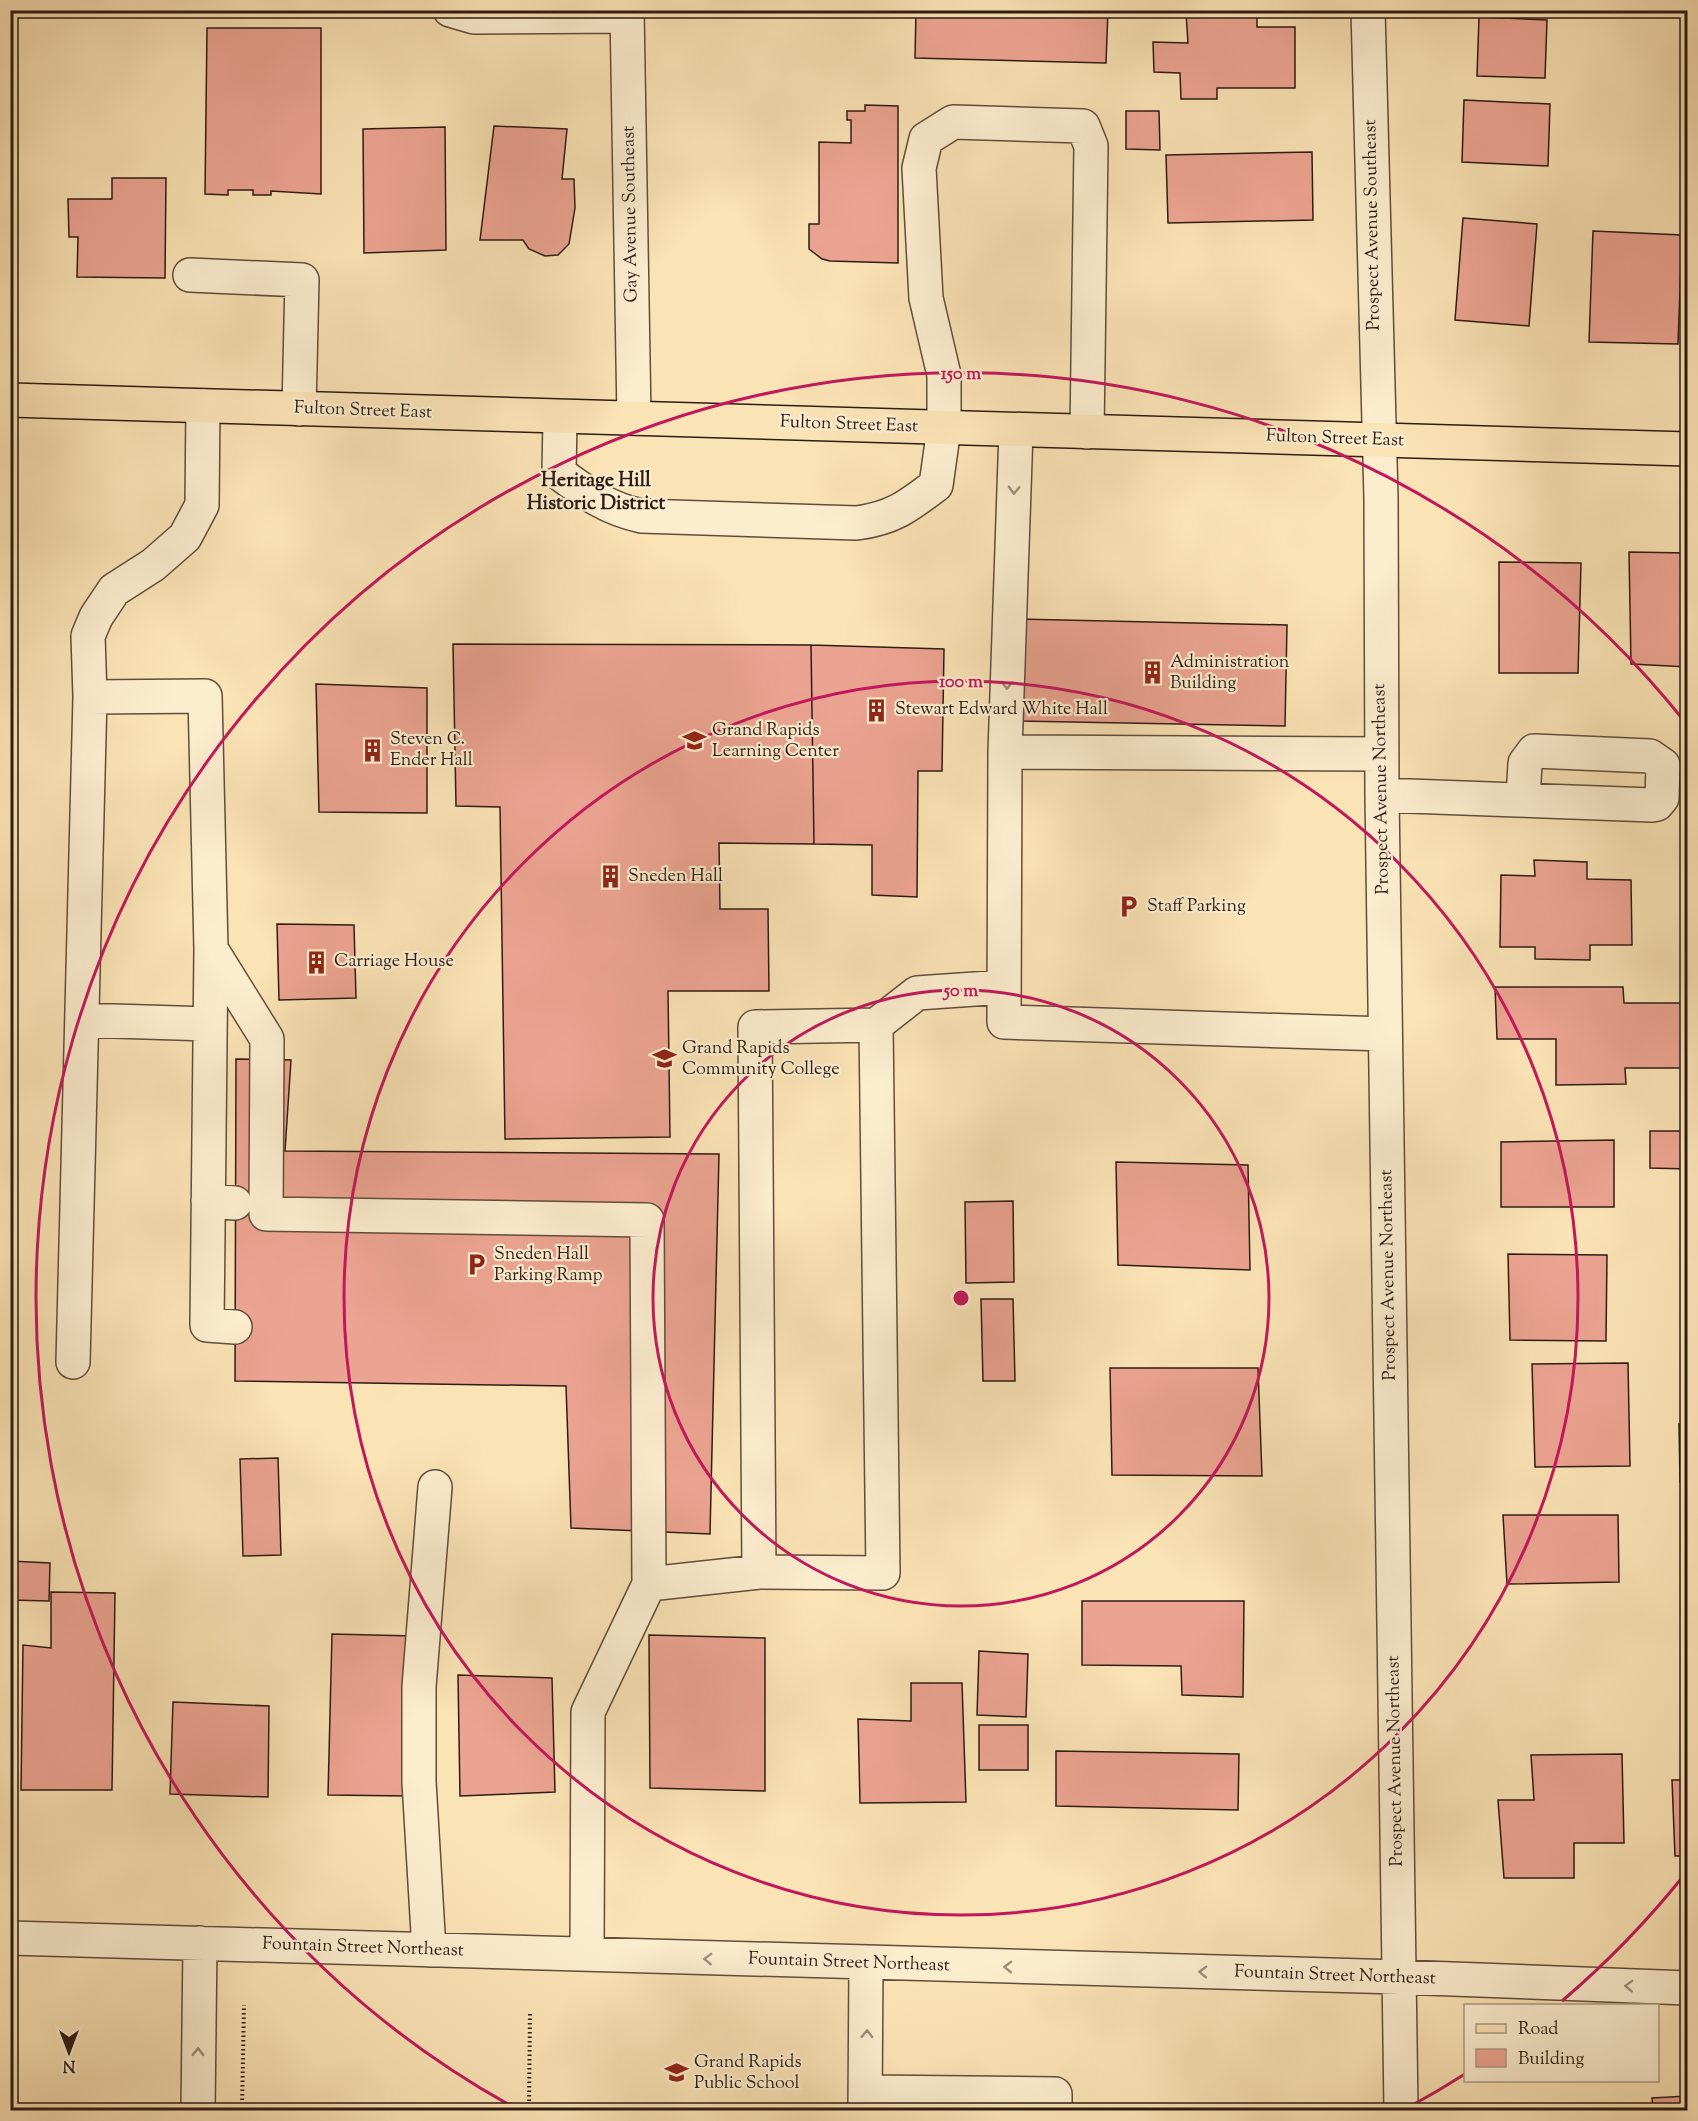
<svg xmlns="http://www.w3.org/2000/svg" width="1698" height="2121" font-family="'Sorts Mill Goudy',serif">
<style>
.building{fill:#eca492;stroke:#2e1b13;stroke-width:1.5}
.lines{fill:none;stroke-linecap:round;stroke-linejoin:round}
.minor-casing{stroke:#614d3c;stroke-width:36}
.major-casing{stroke:#2e1b13;stroke-width:36}
.path{stroke:#2e1b13;stroke-width:4;stroke-dasharray:1.5 3;stroke-linecap:butt}
.minor{stroke:#fcedcf;stroke-width:33}
.major{stroke:#fae3b5;stroke-width:33}
.oneway{stroke:#9f8e7a}
.ring{fill:none;stroke:#c2185b;stroke-width:3}
.labels{text-anchor:middle;dominant-baseline:central;stroke-width:4.5;stroke-linejoin:round;paint-order:stroke}
.street-label{font-size:18px;fill:#2e1b13;stroke:#fcedcf}
.poi-label{font-size:18px;fill:#2e1b13;stroke:#fcedcf;text-anchor:start}
.neighbourhood-label{font-size:20px;font-weight:bold;fill:#2e1b13;stroke:#fcedcf}
.centre{fill:#c2185b;stroke:#fcedcf;stroke-width:3}
.ring-label{font-size:18px;text-anchor:middle;font-weight:bold;fill:#c2185b;stroke:#fcedcf;stroke-width:4.5;stroke-linejoin:round;paint-order:stroke}
</style>
<rect width="100%" height="100%" fill="#fae3b5"/>
<filter id="stains"><feTurbulence type="fractalNoise" baseFrequency=".00333" numOctaves="4"/><feColorMatrix values="0 0 0 0 .2 0 0 0 0 .09 0 0 0 0 .02 0 0 0 .5 -.17"/></filter>
<radialGradient id="worn" r=".72"><stop offset=".6" stop-color="#630" stop-opacity="0"/><stop offset="1" stop-color="#630" stop-opacity=".3"/></radialGradient>
<path class="building" d="M916,10H1108L1106,63L915,58Z
M1186,13H1257V27H1295V88H1217V99H1181L1180,73L1154,72L1153,42L1188,43Z
M1479,17L1547,20L1545,78L1477,76Z
M207,28H321V194L271,191V195H253V190H228V195L205,194Z
M1464,100L1550,104L1548,166L1462,162Z
M865,105L898,106V263L830,261L822,259L809,249V224H819V142L851,143V120H847V111H865Z
M1126,111H1159L1160,150L1126,149Z
M494,126L567,129L562,179H574L575,208L569,244L558,255L545,256L529,249L523,240H480Z
M445,127L446,250L364,253L363,129Z
M1312,152L1313,220L1168,223L1166,155Z
M112,178H166L165,278L77,277L78,237H69L68,199H112Z
M1463,218L1537,224L1529,326L1455,320Z
M1593,231L1682,235L1678,344L1589,342Z
M1629,552L1688,553V667L1631,664Z
M1499,562L1581,563L1578,673H1499Z
M1018,619L1287,625L1285,726L1019,721Z
M453,644L811,645L814,844L719,843L720,909H768L769,991H668L670,1137L505,1139L500,807L456,806Z
M811,645L944,649L942,771H918L917,897L872,895V845L814,844Z
M316,684L427,688V813L319,812Z
M1534,860L1587,862V879L1631,880L1632,945H1590V960L1535,959V947H1500L1501,875L1535,876Z
M277,924L354,925L356,998L279,1000Z
M1495,987H1623L1624,1003H1688V1068H1625L1626,1084L1556,1085V1039H1497Z
M236,1059L291,1060L285,1151L719,1154L710,1534L571,1528L566,1386L235,1381Z
M1650,1131H1688V1169L1650,1168Z
M1614,1140V1207H1501V1142Z
M1116,1162L1248,1165L1250,1270L1118,1265Z
M1013,1201L1014,1282L966,1283L965,1202Z
M1508,1254L1607,1255L1606,1341L1510,1340Z
M981,1299H1013L1015,1381H983Z
M1628,1363L1630,1466L1535,1467L1532,1364Z
M1110,1368H1258L1262,1476L1112,1475Z
M1679,1424H1688V1482H1680Z
M278,1458L281,1555L243,1556L240,1459Z
M1503,1515H1618L1619,1582L1507,1584Z
M10,1561L50,1563L49,1601L10,1600Z
M51,1592L115,1593L112,1790H21L23,1645L51,1648Z
M1082,1601H1244L1243,1697L1182,1695L1181,1666L1082,1665Z
M332,1634L413,1636L409,1796L328,1795Z
M649,1635L765,1638V1791L650,1788Z
M979,1651L1028,1654L1026,1717L977,1715Z
M458,1675L552,1678L555,1792L460,1796Z
M911,1683H962L966,1802L860,1803L858,1719L911,1721Z
M173,1702L269,1706L268,1797L170,1794Z
M979,1725H1028V1770H979Z
M1056,1751L1239,1754L1238,1810L1056,1806Z
M1622,1754L1624,1843H1574V1878H1504L1498,1800H1534L1531,1755Z
M1672,1780H1688V1856H1675Z
M1688,2096V2110H1653L1652,2098Z"/>
<g class="lines">
<defs>
<path id="minor" d="M450,10L474,17L627,16
M627,10L634,418
M1368,10L1381,498L1382,795L1401,2110
M190,275L302,280L299,409
M560,417L559,473C586,493 608,509 642,516L857,523C893,518 907,507 936,485L944,428V375L926,298L919,168L926,139L953,122L1083,126L1091,146L1087,432
M1016,431L1005,752L1004,1022L1385,1034
M90,697L88,636L96,617L114,590L153,565L185,537L202,505L203,406
M1005,752L1381,754
M1382,795C1472,798 1562,802 1652,805L1657,804L1662,798L1663,765L1650,756L1534,751L1525,763L1523,800
M211,949L207,1325L235,1327
M82,1020L209,1024
M876,1025L755,1027L759,1572L883,1573L876,1025L917,993L1004,987
M208,1201L235,1203
M73,1362L90,697L205,696L211,949L267,1039L266,1214L647,1220L649,1584L588,1712L587,1954
M649,1584L759,1572
M10,1938L1399,1977L1688,1988
M429,1950L419,1782V1687L435,1487
M866,2092L1055,2094V2110
M198,2110L200,1943
M865,2110L866,1964"/>
<path id="major" d="M10,400L1688,449"/>
</defs>
<use href="#minor" class="minor-casing"/>
<use href="#major" class="major-casing"/>
<path class="path" d="M242,2109L244,2005
M242,2109L286,2110
M529,2110L530,2013"/>
<use href="#minor" class="minor"/>
<use href="#major" class="major"/>
</g>
<defs><path id="oneway-chevron" d="M-2-3.5L2.5 0L-2 3.5" fill="none" stroke-width="1.6" stroke-linecap="round" stroke-linejoin="round" transform="scale(1.5)"/></defs>
<g class="oneway">
<use href="#oneway-chevron" transform="translate(1014 490) rotate(92)"/>
<use href="#oneway-chevron" transform="translate(1007 685) rotate(92)"/>
<use href="#oneway-chevron" transform="translate(708 1959) rotate(-178)"/>
<use href="#oneway-chevron" transform="translate(1008 1967) rotate(-179)"/>
<use href="#oneway-chevron" transform="translate(1203 1972) rotate(-179)"/>
<use href="#oneway-chevron" transform="translate(1629 1986) rotate(-178)"/>
<use href="#oneway-chevron" transform="translate(867 2034) rotate(-89)"/>
<use href="#oneway-chevron" transform="translate(198 2052) rotate(-89)"/>
</g>
<g class="ring">
<circle cx="961" cy="1298" r="308"/>
<circle cx="961" cy="1298" r="617"/>
<path d="M1685 1874A925 925 0 0 1 1562 2001M1465 2074A925 925 0 0 1 1409 2107M513 2107A925 925 0 1 1 1685 722"/>
</g>
<defs>
<symbol id="building-bare" viewBox="-9 -9 18 18"><path d="M-4-6H4V6H1V3H-1V6H-4ZM-2.5-4.3h1.7v1.8h-1.7ZM.8-4.3h1.7v1.8H.8ZM-2.5-1h1.7V.8h-1.7ZM.8-1h1.7V.8H.8Z" fill="#8f2418" stroke="#fcedcf" stroke-width="2.5" paint-order="stroke"/></symbol>
<symbol id="school-bare" viewBox="-9 -9 18 18"><path d="M0-5L7-2L0 1L-7-2ZM-4 1L0 2.5L4 1V4Q0 6-4 4Z" fill="#8f2418" stroke="#fcedcf" stroke-width="2.5" paint-order="stroke"/></symbol>
<symbol id="parking-bare" viewBox="-9 -9 18 18"><path d="M-3.5-5.5H1a3.5 3.5 0 0 1 0 7H-1V5.5H-3.5ZM-1-3.4V-.6H.8a1.4 1.4 0 0 0 0-2.8Z" fill="#8f2418" stroke="#fcedcf" stroke-width="2.5" paint-order="stroke"/></symbol>
<symbol id="university-bare" viewBox="-9 -9 18 18"><path d="M0-5L7-2L0 1L-7-2ZM-4 1L0 2.5L4 1V4Q0 6-4 4Z" fill="#8f2418" stroke="#fcedcf" stroke-width="2.5" paint-order="stroke"/></symbol>
</defs>
<g fill-rule="evenodd">
<use href="#building-bare" x="1136" y="656" width="33" height="33"/>
<use href="#building-bare" x="860" y="694" width="33" height="33"/>
<use href="#school-bare" x="678" y="724" width="33" height="33"/>
<use href="#building-bare" x="356" y="734" width="33" height="33"/>
<use href="#building-bare" x="594" y="860" width="33" height="33"/>
<use href="#parking-bare" x="1112" y="890" width="33" height="33"/>
<use href="#building-bare" x="300" y="946" width="33" height="33"/>
<use href="#university-bare" x="648" y="1042" width="33" height="33"/>
<use href="#parking-bare" x="460" y="1248" width="33" height="33"/>
<use href="#school-bare" x="660" y="2056" width="33" height="33"/>
</g>
<g class="labels">
<g class="street-label">
<text transform="translate(631 214) rotate(-91)">Gay Avenue Southeast</text>
<text transform="translate(1373 225) rotate(-91)">Prospect Avenue Southeast</text>
<text transform="translate(363 411) rotate(2)">Fulton Street East</text>
<text transform="translate(849 425) rotate(2)">Fulton Street East</text>
<text transform="translate(1335 439) rotate(2)">Fulton Street East</text>
<text transform="translate(1382 789) rotate(-91)">Prospect Avenue Northeast</text>
<text transform="translate(1389 1275) rotate(-91)">Prospect Avenue Northeast</text>
<text transform="translate(1396 1761) rotate(-91)">Prospect Avenue Northeast</text>
<text transform="translate(363 1948) rotate(2)">Fountain Street Northeast</text>
<text transform="translate(849 1963) rotate(2)">Fountain Street Northeast</text>
<text transform="translate(1335 1976) rotate(2)">Fountain Street Northeast</text>
</g>
<g class="poi-label">
<text x="1170" y="663">Administration<tspan x="1170" dy="21">Building</tspan></text>
<text x="895" y="710">Stewart Edward White Hall</text>
<text x="712" y="731">Grand Rapids<tspan x="712" dy="21">Learning Center</tspan></text>
<text x="390" y="740">Steven C.<tspan x="390" dy="21">Ender Hall</tspan></text>
<text x="628" y="877">Sneden Hall</text>
<text x="1147" y="907">Staff Parking</text>
<text x="334" y="962">Carriage House</text>
<text x="682" y="1049">Grand Rapids<tspan x="682" dy="21">Community College</tspan></text>
<text x="494" y="1255">Sneden Hall<tspan x="494" dy="21">Parking Ramp</tspan></text>
<text x="694" y="2063">Grand Rapids<tspan x="694" dy="21">Public School</tspan></text>
</g>
<g class="neighbourhood-label">
<text x="596" y="481">Heritage Hill<tspan x="596" dy="23">Historic District</tspan></text>
</g>
</g>
<circle cx="961" cy="1298" r="9" class="centre"/>
<g class="ring-label">
<text x="961" y="379">150 m</text>
<text x="961" y="687">100 m</text>
<text x="961" y="996">50 m</text>
</g>
<rect width="1698" height="2121" fill="none" stroke="#fae3b5" stroke-width="36"/>
<rect x="12" y="12" width="1674" height="2097" fill="none" stroke="#2e1b13" stroke-width="3"/>
<rect x="18" y="18" width="1662" height="2085" fill="none" stroke="#2e1b13" stroke-width="1.5"/>
<rect x="1464" y="2004" width="195" height="78" fill="#fcedcf" stroke="#aa9984" stroke-width="1.5"/>
<rect x="1476" y="2024" width="30" height="9" fill="#fae3b5" stroke="#aa9984" stroke-width="1.5"/>
<text x="1518" y="2034" font-size="18" fill="#2e1b13">Road</text>
<rect x="1476" y="2049" width="30" height="18" fill="#eca492" stroke="#aa9984" stroke-width="1.5"/>
<text x="1518" y="2064" font-size="18" fill="#2e1b13">Building</text>
<g transform="translate(69 2052) rotate(180)" stroke="#fcedcf" stroke-width="4.5" paint-order="stroke">
<path d="M0-4.5L10 22L0 15L-10 22Z" fill="#2e1b13"/>
<text y="-9" font-size="16" font-weight="bold" text-anchor="middle" fill="#2e1b13">N</text>
</g>
<rect width="100%" height="100%" filter="url(#stains)"/>
<rect width="100%" height="100%" fill="url(#worn)"/>
</svg>
